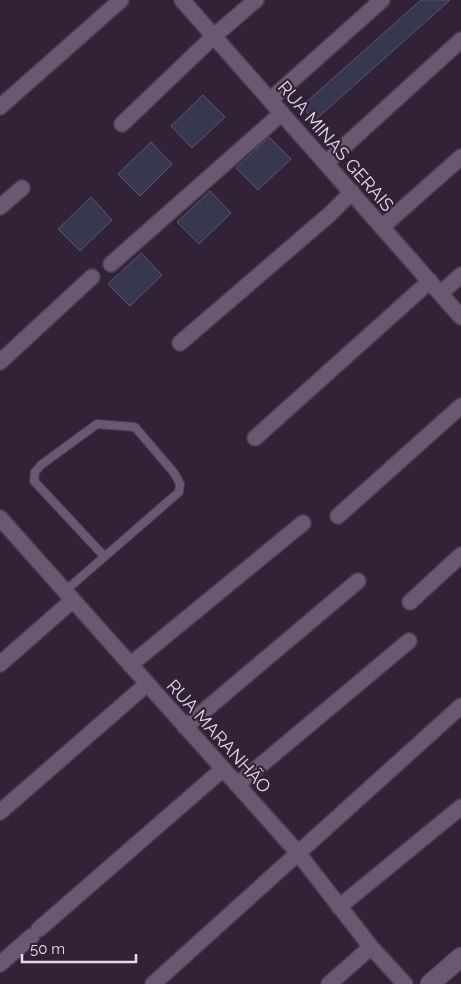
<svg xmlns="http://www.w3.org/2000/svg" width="461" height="984" font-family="Raleway,sans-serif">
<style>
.building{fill:#383750;stroke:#595873}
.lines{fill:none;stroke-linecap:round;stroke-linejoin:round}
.service-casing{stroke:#4a3d4f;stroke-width:10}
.minor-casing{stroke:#4a3d4f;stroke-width:18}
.tertiary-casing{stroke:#4a3d4f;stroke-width:21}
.service{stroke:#6a5871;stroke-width:8}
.minor{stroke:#6a5871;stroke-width:15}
.tertiary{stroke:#6a5871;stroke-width:19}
.labels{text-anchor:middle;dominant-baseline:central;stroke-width:4.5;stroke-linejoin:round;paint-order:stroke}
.street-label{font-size:18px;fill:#e4dae8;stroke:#322238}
</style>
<rect width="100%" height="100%" fill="#322238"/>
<path class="building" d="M421,0H450L314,121L302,106Z
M203,95L225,117L192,148L171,126Z
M269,137L291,159L258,190L236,168Z
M151,142L172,164L140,196L118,174Z
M210,191L231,213L199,244L177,222Z
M91,197L112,220L80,251L58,229Z
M141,253L162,275L130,306L108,284Z"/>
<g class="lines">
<defs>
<path id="service" d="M65,591L179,492L180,484L175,474L135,427L97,424L41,465L35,472L34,481L104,556"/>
<path id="minor" d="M182,0L461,317
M270,100L382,0
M0,107L121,0
M122,124L214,36L256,0
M326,163L461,40
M0,207L22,188
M382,227L461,157
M111,264L282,113
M441,293L461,275
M180,343L330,214L352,192
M0,362L92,277
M255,438L430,281
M338,516L461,406
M0,518L298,853L371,947L405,984
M410,602L461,555
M0,664L73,600
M130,665L303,523
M185,727L358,581
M237,785L409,641
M0,812L147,684
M339,907L461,807
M39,929L223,769
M0,964L32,936
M153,984L461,706
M329,984L371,947"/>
<path id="tertiary" d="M430,984L461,957"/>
</defs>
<use href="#service" class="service-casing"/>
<use href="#minor" class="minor-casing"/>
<use href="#tertiary" class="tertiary-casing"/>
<use href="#service" class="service"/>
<use href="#minor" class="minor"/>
<use href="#tertiary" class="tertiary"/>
</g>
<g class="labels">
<g class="street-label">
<text transform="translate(336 146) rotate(49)">RUA MINAS GERAIS</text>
<text transform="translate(219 736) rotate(48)">RUA MARANHÃO</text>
</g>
</g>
<path d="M22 954v8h114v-8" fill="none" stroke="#e4dae8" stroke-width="2.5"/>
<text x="30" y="954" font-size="15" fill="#e4dae8" stroke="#322238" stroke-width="4" paint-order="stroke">50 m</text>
</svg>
